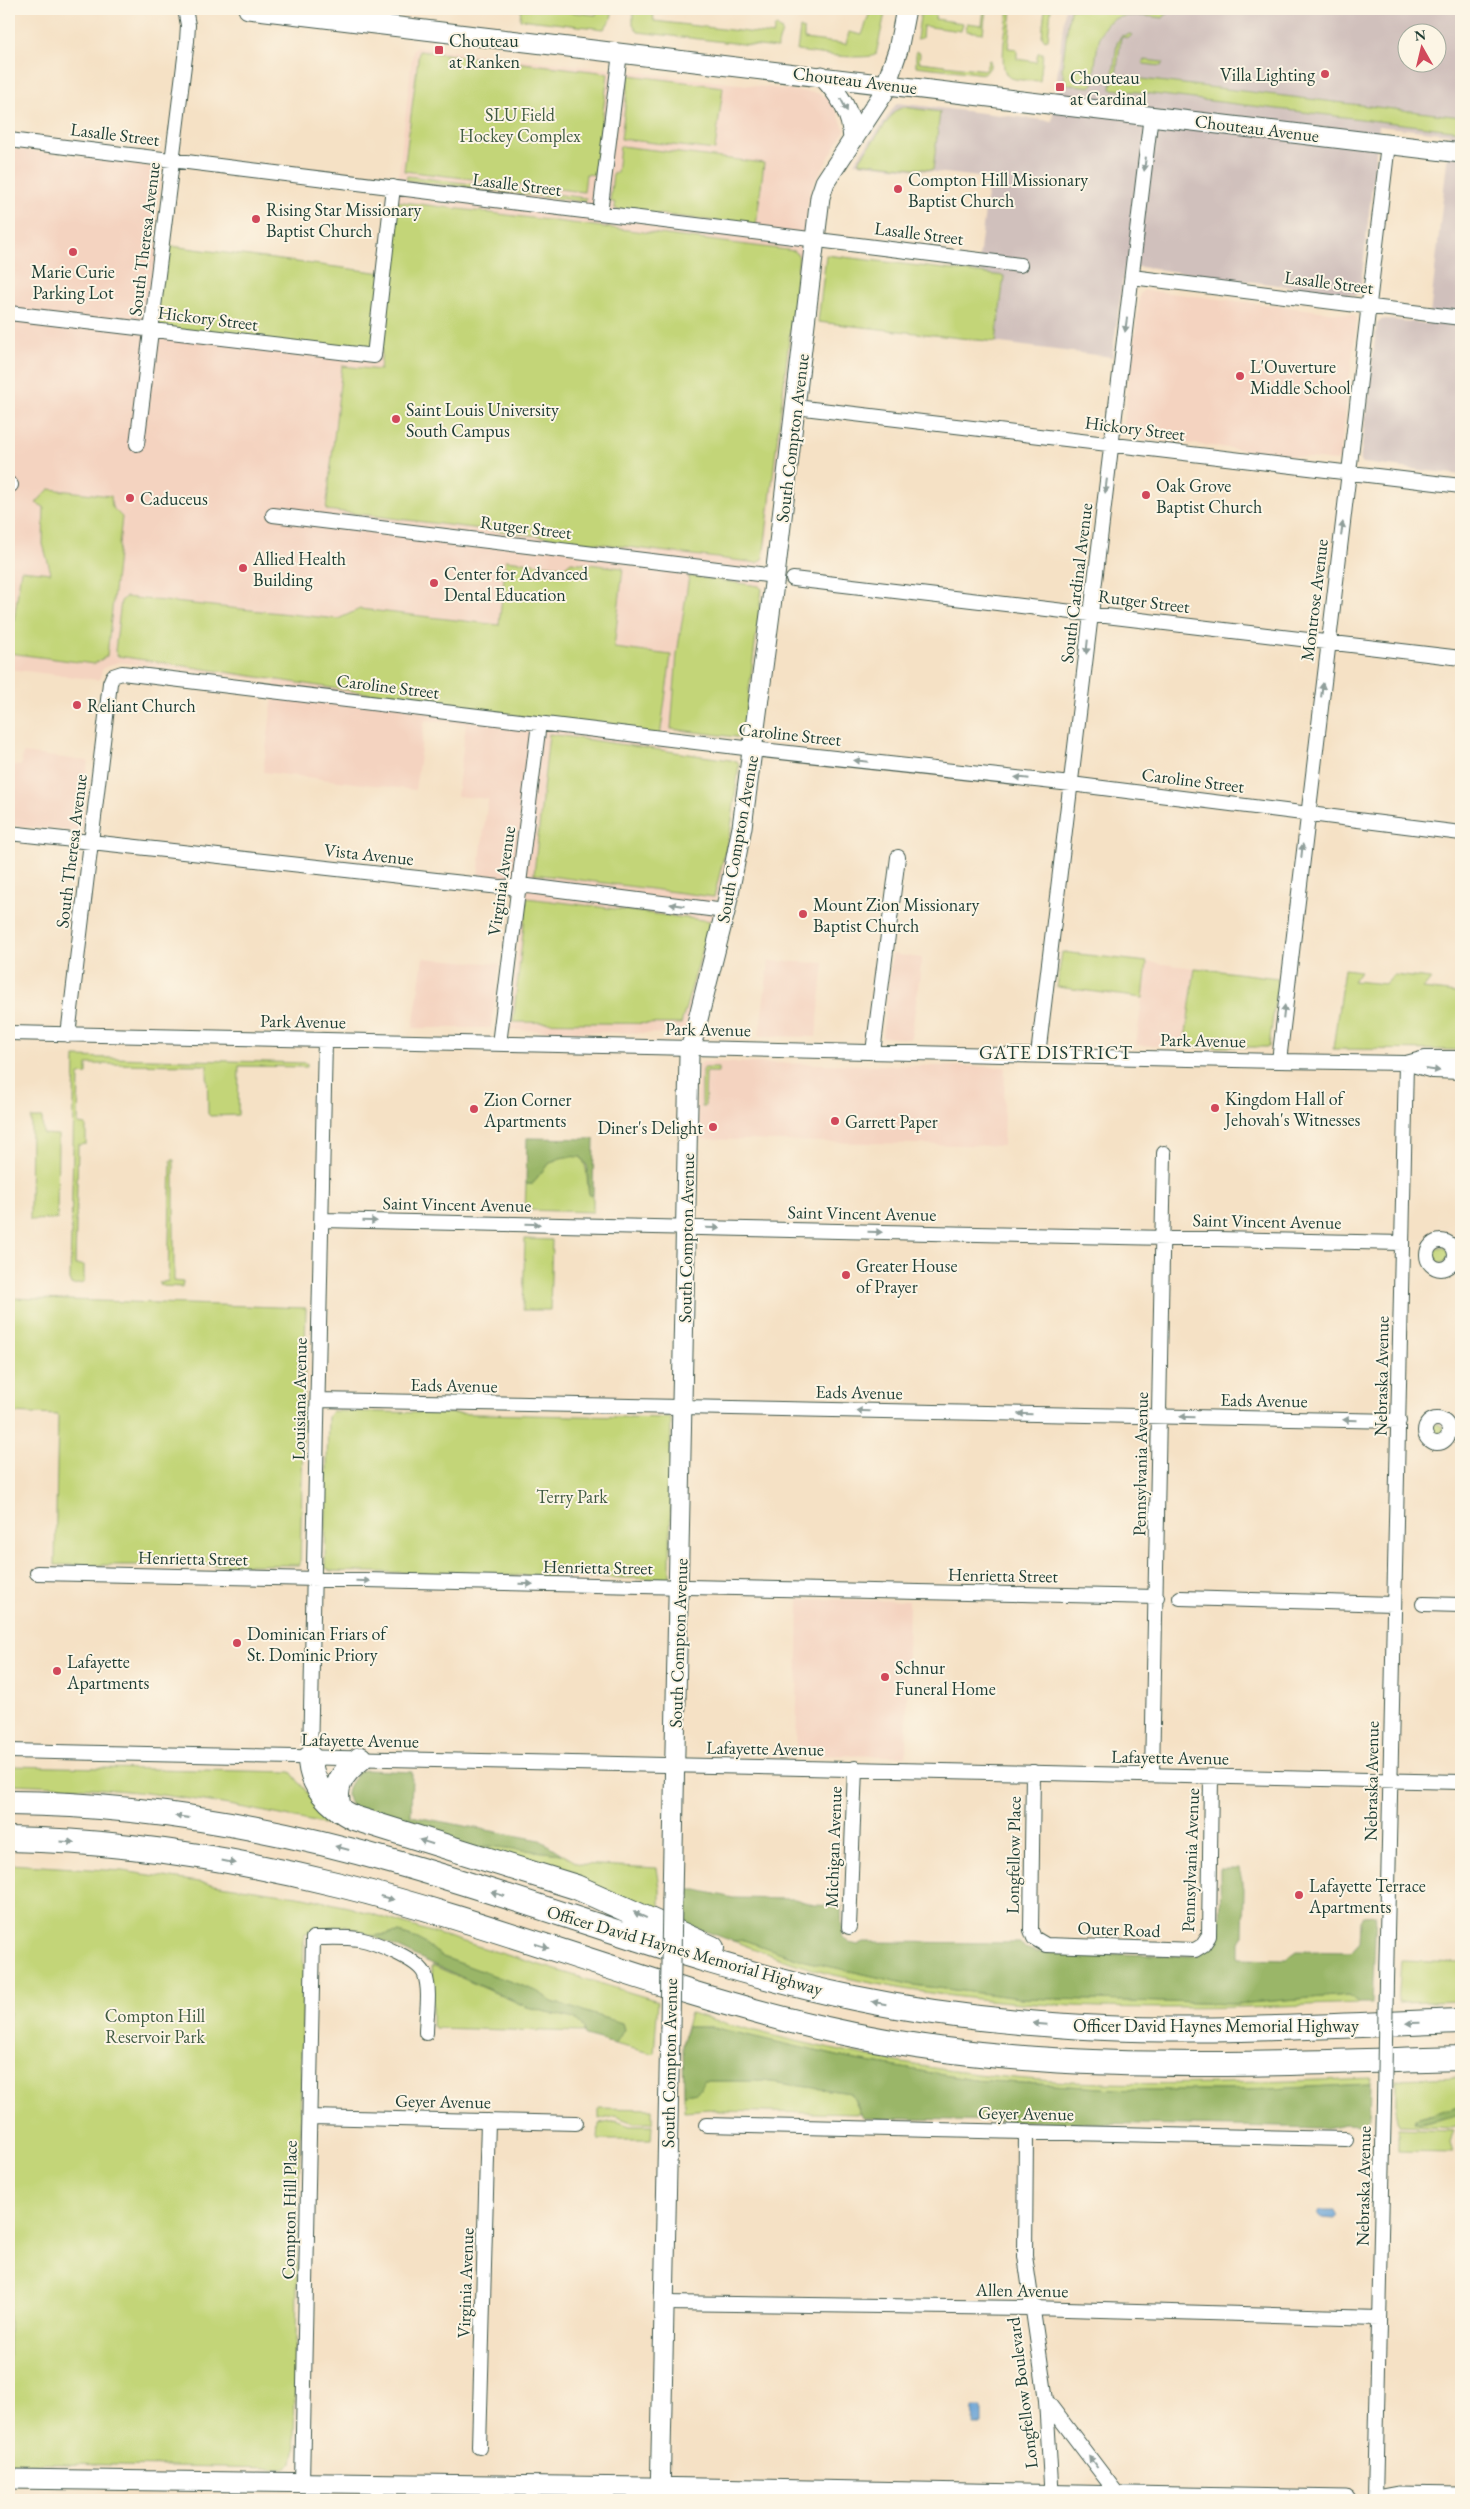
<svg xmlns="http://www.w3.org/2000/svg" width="1470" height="2509" font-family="'EB Garamond',serif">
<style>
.built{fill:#f4d3c0}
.industrial{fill:#d0c0bc;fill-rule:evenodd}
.green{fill:#c3d578;stroke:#718956}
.forest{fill:#9ab668;stroke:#5c7a4e}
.water{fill:#66a1d6;stroke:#426f85}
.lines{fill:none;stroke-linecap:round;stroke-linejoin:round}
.street-casing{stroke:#3f564a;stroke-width:16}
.secondary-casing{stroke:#3f564a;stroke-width:21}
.highway-casing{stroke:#3f564a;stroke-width:26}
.street{stroke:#fff;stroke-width:14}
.secondary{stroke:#fff;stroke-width:19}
.highway{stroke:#fff;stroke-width:24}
.street-bridge-casing{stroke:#3f564a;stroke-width:16;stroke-linecap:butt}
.secondary-bridge-casing{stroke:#3f564a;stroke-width:21;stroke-linecap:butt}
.street-bridge{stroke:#fff;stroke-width:14}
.secondary-bridge{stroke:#fff;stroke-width:19}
.oneway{fill:#8f9e9a}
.poi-dot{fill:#d1495b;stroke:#fcf5e5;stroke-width:2}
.labels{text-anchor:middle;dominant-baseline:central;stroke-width:4;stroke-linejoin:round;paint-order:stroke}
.poi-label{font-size:18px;fill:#1f3d34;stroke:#fcf5e5;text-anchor:start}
.street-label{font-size:18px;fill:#1f3d34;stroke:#fcf5e5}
.park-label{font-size:18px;fill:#405b42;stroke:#fcf5e5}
.neighbourhood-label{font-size:19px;letter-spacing:1px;fill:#1f3d34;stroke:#fcf5e5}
</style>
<rect width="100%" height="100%" fill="#fcf5e5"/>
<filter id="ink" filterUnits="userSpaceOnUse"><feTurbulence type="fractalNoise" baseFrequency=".02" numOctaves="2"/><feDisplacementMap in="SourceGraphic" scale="10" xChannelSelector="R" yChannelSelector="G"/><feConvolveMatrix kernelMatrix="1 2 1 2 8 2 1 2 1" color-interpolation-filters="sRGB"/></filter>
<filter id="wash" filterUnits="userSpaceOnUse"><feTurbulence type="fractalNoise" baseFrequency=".0096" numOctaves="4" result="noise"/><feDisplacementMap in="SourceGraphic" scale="20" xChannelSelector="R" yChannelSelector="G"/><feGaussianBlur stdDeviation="1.12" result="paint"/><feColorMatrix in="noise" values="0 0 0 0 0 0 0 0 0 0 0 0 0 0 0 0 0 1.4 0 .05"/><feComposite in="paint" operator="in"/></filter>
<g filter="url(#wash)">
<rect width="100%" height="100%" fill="#f5e1c5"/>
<path class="built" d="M416,47L817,93L831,99L845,130L810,190L743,738L671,730L659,820L733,830L685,1029L679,1034L509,1030L508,1025L527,881L478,875L488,799L457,796L466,724L425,720L415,790L263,772L275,681L118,662L103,668L99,680L9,669V148L159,168L161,175L152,244L387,276L413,50Z
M1144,290L1354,315L1357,319L1340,458L1336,461L1128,436L1123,428L1140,294Z
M23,753L88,761L82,828L79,832L9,825V765L21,766Z
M892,954L922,958L911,1039L882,1037Z
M423,958L500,964L491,1028H413Z
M769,961L824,963L816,1037L759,1036Z
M1147,962L1195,968L1184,1047L1136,1045Z
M703,1062L1005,1067L1003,1146L696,1139L698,1066Z
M799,1599L909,1601L906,1756L796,1755Z"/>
<path class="industrial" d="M1065,9H1461V475L1363,463L1360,461L1377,323L1380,320L1386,319L1429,324L1450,134L1379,126L1360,292L1356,295L1125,265L1112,357L969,339L989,178L854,163L897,103L1052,121ZM1408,32H1438V62H1408Z"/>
<path class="green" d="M521,9H544L596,15L597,9H613L611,19L604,29L520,19Z
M633,9L653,12L654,21L773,35L775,27L777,26L782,31L777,48L638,32L633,24Z
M767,9H822L821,15L815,17L770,12Z
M871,9H886L876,54L873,56C848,59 822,54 797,51L800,28L804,30V39L846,44L849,32L862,35Z
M921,9H936L935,19L963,23L961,31L923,26L922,38L917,39Z
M984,9H986L983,33L966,31L967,23L982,25Z
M1009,9H1012L1008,48L1017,49V59L1036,62L1038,53H1043L1040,81C1031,80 1017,81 1009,77C997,71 1007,21 1009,9Z
M1045,9H1051L1048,39L1045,40L1042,36Z
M1070,9H1166L1170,10L1163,18C1096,9 1100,25 1093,84L1090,87L1066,84L1062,69Z
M1130,34L1132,35L1129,38L1121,37L1116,76L1461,117V131L1111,89L1117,43L1121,36Z
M419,51L608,73L595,175L586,174L584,192L404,171Z
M916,51L920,53L919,62L986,70L988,61L990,60V67L985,74L916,66Z
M1144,60L1162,62L1164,63L1161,66L1144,64L1142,62Z
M629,75L723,87L715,150L621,139Z
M903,107L940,112L933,170L858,162L895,111Z
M620,146L764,163L756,226L615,209V203L610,201L613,173H617Z
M407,176L586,198L585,202L406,180Z
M395,201L795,251L799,257L763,559L758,563L326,510L342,366L380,370Z
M163,245L383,273L374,356L151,331Z
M826,255L1004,276L996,342L818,322Z
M49,489L111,496L112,507L122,517L107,656L94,664L9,653V637L12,635L21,570L51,573L43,544L44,507L36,503Z
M506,560L565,567L571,562L623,568L614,648L671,655L660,737L118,656L115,651L121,601L125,597L338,619L360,609L499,625Z
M689,576L759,586L762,589L743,738L671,729L677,654Z
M549,734L737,761L739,764L731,828L714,897L534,874Z
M527,898L711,921L681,1024L513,1022Z
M1062,952L1147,962L1143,998L1057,987Z
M1195,968L1278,978L1269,1047H1184Z
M1344,969L1360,971L1353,981L1386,984L1394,975L1431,979L1423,989L1456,993L1461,987V1050L1333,1049Z
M75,1057L307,1063V1067L239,1066L238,1115L210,1116L208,1114L207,1065L87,1064V1074L79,1075L78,1124L86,1125V1144L78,1145L75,1265H84V1283L72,1285L70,1280Z
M705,1068H718V1072H706L705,1107H702V1070Z
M31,1118H42L43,1134L58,1135L57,1219L30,1220Z
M567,1156L581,1157C589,1169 586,1181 589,1195H593V1212L525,1210L526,1184H532C545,1169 547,1161 567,1156Z
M171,1160H174V1281L183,1282L182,1287L162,1286L159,1283L168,1281Z
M525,1239L552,1240L550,1310H523Z
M1433 1255a8 8 0 1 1 16 0a8 8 0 1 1-16 0Z
M9,1298L306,1308L300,1565H55L58,1415L9,1413Z
M332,1411L671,1418L670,1577L666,1579L330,1571L325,1567V1562L328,1417Z
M1429 1432a8 8 0 1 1 16 0a8 8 0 1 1-16 0Z
M9,1766L291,1772L316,1804L347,1826L343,1828C290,1817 237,1805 183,1798C125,1789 67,1786 9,1784Z
M488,1846L562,1854L579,1864L657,1868L660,1888V1918L473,1852Z
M9,1864L122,1871L304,1897L352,1908L658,2001L654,2054L615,2044L624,2030L622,2023L552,2002L539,1992L443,1957L418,1939L399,1933L372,1936L345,1925L342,1929H316L304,1934L294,2438L296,2445L293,2463L287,2468H278L9,2463Z
M744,1940L805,1961L913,1985L1021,1998L1235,2004L1348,1995L1361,2003C1182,2010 1002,2016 826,1973C795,1965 764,1952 733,1941Z
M1401,1961L1461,1963V2001L1398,2003Z
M432,1965L527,2007L574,2019L584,2028V2032L434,2028L432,2025Z
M690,2013C814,2049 943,2076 1072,2082C1172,2086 1271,2082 1371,2078L1370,2084L1250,2090H1132L973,2080L850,2059L711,2027H686Z
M1461,2077V2105L1416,2119L1415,2123L1421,2124L1461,2114V2126L1453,2128L1399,2126L1396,2110V2079Z
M704,2081H764L851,2093L861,2114L719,2111L709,2109L684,2111V2094L697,2092Z
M599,2108L652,2109V2123H634L615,2116L599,2120Z
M616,2121L630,2126H652L651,2140H598L599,2124Z
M1398,2129L1454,2131L1450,2142L1453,2152L1398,2151Z"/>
<path class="forest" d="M527,1138L594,1139L593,1195H589L587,1166L581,1157C551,1155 549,1163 532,1184H526Z
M366,1770L412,1772L411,1816L540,1840L562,1854L488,1846L473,1851L351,1806C342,1791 350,1784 359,1771Z
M1220,1869H1239L1244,1888L1243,1935L1239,1942V1958L1286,1959L1297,1951L1351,1952L1360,1942L1361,1921L1364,1916L1376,1915L1372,2003H1361L1348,1995L1235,2004L1021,1998L913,1985L805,1961L744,1940L733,1941L685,1924L686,1890H697L733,1898L795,1899L814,1905L841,1906L842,1936L849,1943L858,1945L864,1942L1020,1943L1025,1948L1037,1952L1195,1956C1229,1946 1219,1897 1220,1869Z
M399,1933L418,1939L443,1957L539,1992L552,2002L622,2023L624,2030L615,2044L585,2036L584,2028L574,2019L527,2007L372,1936Z
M686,2027H711L850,2059L973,2080L1132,2090H1250L1370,2084L1369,2117L1365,2125L1345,2124L1325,2128L863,2118L851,2093L764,2081H704L697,2092L684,2094L683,2046Z
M1461,2105V2114L1420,2124L1415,2123L1416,2119Z"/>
<path class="water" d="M1320,2210H1334L1337,2216L1334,2219L1320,2218L1318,2214Z
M974,2408H982V2425H973Z"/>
</g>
<g filter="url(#ink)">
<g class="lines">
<defs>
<path id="street" d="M9,140L1020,265
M600,213L620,53
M1132,277L1461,318
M9,313L374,356L393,187
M804,408L1461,486
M137,444L187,41L188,25L185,9
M9,484L11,485
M273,515L775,576
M793,579L1461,658
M9,833L500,887L528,886L725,911
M9,1033L1279,1061L1406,1063L1425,1058H1461
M68,1035L110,683L113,676L122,673L753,749L1071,784L1461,833
M499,1044L539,723
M873,1052L898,857
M1038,1055L1151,115
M1279,1061L1388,144
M1406,1063L1433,1071L1461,1072
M322,1220L1402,1243
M1427 1255a14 14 0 1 1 28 0a14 14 0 1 1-28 0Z
M318,1400L1399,1421
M1425 1431a12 12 0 1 1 24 0a12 12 0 1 1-24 0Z
M37,1573L1157,1597
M1180,1598L1393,1604
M1423,1604L1461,1605
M9,1751L1461,1782
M310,1758L325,1040
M1033,1772L1031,1930L1034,1938L1046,1945L1195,1950L1203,1945L1209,1936L1211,1776
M1152,1775L1164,1153
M849,1927L855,1768
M1386,1980L1406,1063
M310,2117L576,2123
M706,2125L1346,2139
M1026,2132L1025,2256L1046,2400L1052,2500
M665,2303L1031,2308L1379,2318
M1046,2400L1122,2500
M479,2447L488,2121
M302,2483L313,1938C328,1938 344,1937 359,1939C375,1942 420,1960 425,1975C431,1992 426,2016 426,2033
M1375,2500L1384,2102"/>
<path id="secondary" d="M248,9L1461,153
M822,76C840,95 852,113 853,140
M672,1898L689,1055L726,908L742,827L775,576L820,197L825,182L883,94L898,50L906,9
M9,2479L647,2487L1346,2500
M660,2499L670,2028
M1377,2500L1399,2496L1461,2497"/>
<path id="highway" d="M310,1758C310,1785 330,1806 354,1818L576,1887L712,1948
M9,1803C139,1804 272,1827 397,1863C550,1906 698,1966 854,1998C936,2015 1020,2024 1104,2028C1223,2033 1343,2025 1461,2021
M340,1810C331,1787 343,1772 360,1759
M9,1839C120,1841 232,1858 340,1885C501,1925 655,1989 817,2027C1029,2077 1246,2064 1461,2058"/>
</defs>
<use href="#street" class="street-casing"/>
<use href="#secondary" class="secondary-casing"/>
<use href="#highway" class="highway-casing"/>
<use href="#street" class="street"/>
<use href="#secondary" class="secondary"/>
<use href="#highway" class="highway"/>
<defs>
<path id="street-bridge" d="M1384,2102L1386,1980"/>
<path id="secondary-bridge" d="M670,2028L672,1898"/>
</defs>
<use href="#street-bridge" class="street-bridge-casing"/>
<use href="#secondary-bridge" class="secondary-bridge-casing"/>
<use href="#street-bridge" class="street-bridge"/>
<use href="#secondary-bridge" class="secondary-bridge"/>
</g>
<defs><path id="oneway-solid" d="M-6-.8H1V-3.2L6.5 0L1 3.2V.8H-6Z" transform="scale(1.25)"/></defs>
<g class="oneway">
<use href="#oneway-solid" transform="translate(844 105) rotate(63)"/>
<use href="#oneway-solid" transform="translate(1145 164) rotate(97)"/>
<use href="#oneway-solid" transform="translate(1126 325) rotate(98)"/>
<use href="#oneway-solid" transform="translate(1106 486) rotate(97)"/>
<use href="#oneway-solid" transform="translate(1342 529) rotate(-83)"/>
<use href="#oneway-solid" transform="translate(1087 647) rotate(96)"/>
<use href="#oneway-solid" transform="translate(1322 690) rotate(-83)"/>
<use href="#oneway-solid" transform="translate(861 761) rotate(-174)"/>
<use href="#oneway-solid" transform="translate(1022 778) rotate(-174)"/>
<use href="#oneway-solid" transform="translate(1302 851) rotate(-84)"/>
<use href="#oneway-solid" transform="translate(677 905) rotate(-173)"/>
<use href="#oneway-solid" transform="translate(1284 1012) rotate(-84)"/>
<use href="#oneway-solid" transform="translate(1433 1070) rotate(7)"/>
<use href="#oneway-solid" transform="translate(370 1221) rotate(1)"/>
<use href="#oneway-solid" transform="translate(533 1224) rotate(1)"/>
<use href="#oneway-solid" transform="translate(713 1228) rotate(1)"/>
<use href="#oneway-solid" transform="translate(875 1232) rotate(1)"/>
<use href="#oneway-solid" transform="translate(863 1411) rotate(-179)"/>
<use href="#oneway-solid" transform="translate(1025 1414) rotate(-179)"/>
<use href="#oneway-solid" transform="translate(1187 1417) rotate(-179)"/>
<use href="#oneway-solid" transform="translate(1350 1420) rotate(-179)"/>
<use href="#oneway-solid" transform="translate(363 1581) rotate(1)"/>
<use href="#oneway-solid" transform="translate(526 1584) rotate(1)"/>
<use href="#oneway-solid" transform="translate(182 1817) rotate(-172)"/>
<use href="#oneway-solid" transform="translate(67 1842) rotate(3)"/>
<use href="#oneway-solid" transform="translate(426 1842) rotate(-162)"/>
<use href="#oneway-solid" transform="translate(342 1848) rotate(-165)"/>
<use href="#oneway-solid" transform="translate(229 1862) rotate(11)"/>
<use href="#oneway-solid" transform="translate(498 1894) rotate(-163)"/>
<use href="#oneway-solid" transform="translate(387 1898) rotate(15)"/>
<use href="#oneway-solid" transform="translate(640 1915) rotate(-155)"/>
<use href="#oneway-solid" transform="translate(542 1946) rotate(18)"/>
<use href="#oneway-solid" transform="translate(879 2003) rotate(-170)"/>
<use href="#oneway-solid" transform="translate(1413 2023) rotate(178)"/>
<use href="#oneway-solid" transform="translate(1040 2024) rotate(-175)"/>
<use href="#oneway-solid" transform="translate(1093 2462) rotate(-127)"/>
</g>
</g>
<g class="poi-dot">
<rect x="434" y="45" width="10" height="10" rx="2.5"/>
<circle cx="1325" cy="74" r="5"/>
<rect x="1055" y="82" width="10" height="10" rx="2.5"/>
<circle cx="898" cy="189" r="5"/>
<circle cx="256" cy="219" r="5"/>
<circle cx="73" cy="252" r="5"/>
<circle cx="1240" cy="376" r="5"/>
<circle cx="396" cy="419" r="5"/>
<circle cx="1146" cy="495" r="5"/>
<circle cx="130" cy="498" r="5"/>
<circle cx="243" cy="568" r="5"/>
<circle cx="434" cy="583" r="5"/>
<circle cx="77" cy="705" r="5"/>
<circle cx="803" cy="914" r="5"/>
<circle cx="1215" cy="1108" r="5"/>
<circle cx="474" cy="1109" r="5"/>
<circle cx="835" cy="1121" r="5"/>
<circle cx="713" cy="1127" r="5"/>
<circle cx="846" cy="1275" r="5"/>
<circle cx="237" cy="1643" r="5"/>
<circle cx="57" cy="1671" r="5"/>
<circle cx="885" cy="1677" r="5"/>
<circle cx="1299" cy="1895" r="5"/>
</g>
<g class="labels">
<g class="poi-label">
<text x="449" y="40">Chouteau<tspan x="449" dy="21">at Ranken</tspan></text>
<text x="1315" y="74" text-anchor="end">Villa Lighting</text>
<text x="1070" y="77">Chouteau<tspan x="1070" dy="21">at Cardinal</tspan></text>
<text x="908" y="179">Compton Hill Missionary<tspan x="908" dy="21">Baptist Church</tspan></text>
<text x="266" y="209">Rising Star Missionary<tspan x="266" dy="21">Baptist Church</tspan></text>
<text x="73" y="271" text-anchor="middle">Marie Curie<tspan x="73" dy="21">Parking Lot</tspan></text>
<text x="1250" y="366">L'Ouverture<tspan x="1250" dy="21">Middle School</tspan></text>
<text x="406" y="409">Saint Louis University<tspan x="406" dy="21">South Campus</tspan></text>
<text x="1156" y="485">Oak Grove<tspan x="1156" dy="21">Baptist Church</tspan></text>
<text x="140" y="498">Caduceus</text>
<text x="253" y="558">Allied Health<tspan x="253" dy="21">Building</tspan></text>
<text x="444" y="573">Center for Advanced<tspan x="444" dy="21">Dental Education</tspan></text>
<text x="87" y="705">Reliant Church</text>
<text x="813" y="904">Mount Zion Missionary<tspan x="813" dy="21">Baptist Church</tspan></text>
<text x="1225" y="1098">Kingdom Hall of<tspan x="1225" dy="21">Jehovah's Witnesses</tspan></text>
<text x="484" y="1099">Zion Corner<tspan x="484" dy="21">Apartments</tspan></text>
<text x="845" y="1121">Garrett Paper</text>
<text x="703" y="1127" text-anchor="end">Diner's Delight</text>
<text x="856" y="1265">Greater House<tspan x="856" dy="21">of Prayer</tspan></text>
<text x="247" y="1633">Dominican Friars of<tspan x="247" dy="21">St. Dominic Priory</tspan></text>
<text x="67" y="1661">Lafayette<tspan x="67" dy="21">Apartments</tspan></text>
<text x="895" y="1667">Schnur<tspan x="895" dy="21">Funeral Home</tspan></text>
<text x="1309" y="1885">Lafayette Terrace<tspan x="1309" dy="21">Apartments</tspan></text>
</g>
<g class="street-label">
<text transform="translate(855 80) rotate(7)">Chouteau Avenue</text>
<text transform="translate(1257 128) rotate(7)">Chouteau Avenue</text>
<text transform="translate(115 134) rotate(7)">Lasalle Street</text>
<text transform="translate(517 184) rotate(7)">Lasalle Street</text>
<text transform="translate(919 233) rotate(7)">Lasalle Street</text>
<text transform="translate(144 239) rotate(-83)">South Theresa Avenue</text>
<text transform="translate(1329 282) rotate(7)">Lasalle Street</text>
<text transform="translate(208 318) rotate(7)">Hickory Street</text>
<text transform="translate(1135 428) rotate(7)">Hickory Street</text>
<text transform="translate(792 438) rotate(-83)">South Compton Avenue</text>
<text transform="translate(526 527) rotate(7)">Rutger Street</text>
<text transform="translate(1076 583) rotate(-83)">South Cardinal Avenue</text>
<text transform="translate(1314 600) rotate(-83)">Montrose Avenue</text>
<text transform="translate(1144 601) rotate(7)">Rutger Street</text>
<text transform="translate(388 686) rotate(7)">Caroline Street</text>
<text transform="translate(790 734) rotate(6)">Caroline Street</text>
<text transform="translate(1193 780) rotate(7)">Caroline Street</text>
<text transform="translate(737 839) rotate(-80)">South Compton Avenue</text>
<text transform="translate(71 851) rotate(-83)">South Theresa Avenue</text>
<text transform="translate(369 854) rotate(6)">Vista Avenue</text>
<text transform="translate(501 881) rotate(-82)">Virginia Avenue</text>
<text transform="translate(303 1021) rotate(1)">Park Avenue</text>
<text transform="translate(708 1029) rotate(1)">Park Avenue</text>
<text transform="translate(1203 1040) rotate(1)">Park Avenue</text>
<text transform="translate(457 1204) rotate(1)">Saint Vincent Avenue</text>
<text transform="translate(862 1213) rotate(1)">Saint Vincent Avenue</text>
<text transform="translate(1267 1221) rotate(1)">Saint Vincent Avenue</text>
<text transform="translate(686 1238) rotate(-89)">South Compton Avenue</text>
<text transform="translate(1381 1376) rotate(-89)">Nebraska Avenue</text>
<text transform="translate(454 1385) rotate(1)">Eads Avenue</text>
<text transform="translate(859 1392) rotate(1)">Eads Avenue</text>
<text transform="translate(299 1399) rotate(-89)">Louisiana Avenue</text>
<text transform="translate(1264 1400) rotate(1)">Eads Avenue</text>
<text transform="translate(1140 1464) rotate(-89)">Pennsylvania Avenue</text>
<text transform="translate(193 1558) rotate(1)">Henrietta Street</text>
<text transform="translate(598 1567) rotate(1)">Henrietta Street</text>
<text transform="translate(1003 1575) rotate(1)">Henrietta Street</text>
<text transform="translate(678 1643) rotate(-88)">South Compton Avenue</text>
<text transform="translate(360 1740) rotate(1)">Lafayette Avenue</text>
<text transform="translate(765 1748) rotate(1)">Lafayette Avenue</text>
<text transform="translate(1170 1757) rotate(1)">Lafayette Avenue</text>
<text transform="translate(1371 1781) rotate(-89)">Nebraska Avenue</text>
<text transform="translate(833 1847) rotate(-88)">Michigan Avenue</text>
<text transform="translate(1013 1855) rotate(-89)">Longfellow Place</text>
<text transform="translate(1190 1860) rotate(-88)">Pennsylvania Avenue</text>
<text transform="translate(1119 1929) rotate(2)">Outer Road</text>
<text transform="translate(685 1950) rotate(16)">Officer David Haynes Memorial Highway</text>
<text x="1216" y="2025">Officer David Haynes Memorial Highway</text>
<text transform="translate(669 2063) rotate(-89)">South Compton Avenue</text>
<text transform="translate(443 2101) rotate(1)">Geyer Avenue</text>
<text transform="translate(1026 2113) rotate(1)">Geyer Avenue</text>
<text transform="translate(1363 2186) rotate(-89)">Nebraska Avenue</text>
<text transform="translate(289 2210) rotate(-89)">Compton Hill Place</text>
<text transform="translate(465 2283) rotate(-88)">Virginia Avenue</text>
<text transform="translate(1022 2290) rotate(1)">Allen Avenue</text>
<text transform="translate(1022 2393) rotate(-97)">Longfellow Boulevard</text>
</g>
<g class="park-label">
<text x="520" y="114">SLU Field<tspan x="520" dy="21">Hockey Complex</tspan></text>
<text x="572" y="1496">Terry Park</text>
<text x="155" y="2015">Compton Hill<tspan x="155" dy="21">Reservoir Park</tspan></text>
</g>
<g class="neighbourhood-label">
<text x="1056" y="1052">GATE DISTRICT</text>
</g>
</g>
<rect width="1470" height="2509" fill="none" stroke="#fcf5e5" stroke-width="30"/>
<g transform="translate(1422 48) rotate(352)"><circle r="24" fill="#fcf5e5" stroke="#a4ab9e"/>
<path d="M0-4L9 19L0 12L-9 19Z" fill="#d1495b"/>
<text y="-8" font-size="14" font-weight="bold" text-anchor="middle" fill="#1f3d34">N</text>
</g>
</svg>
